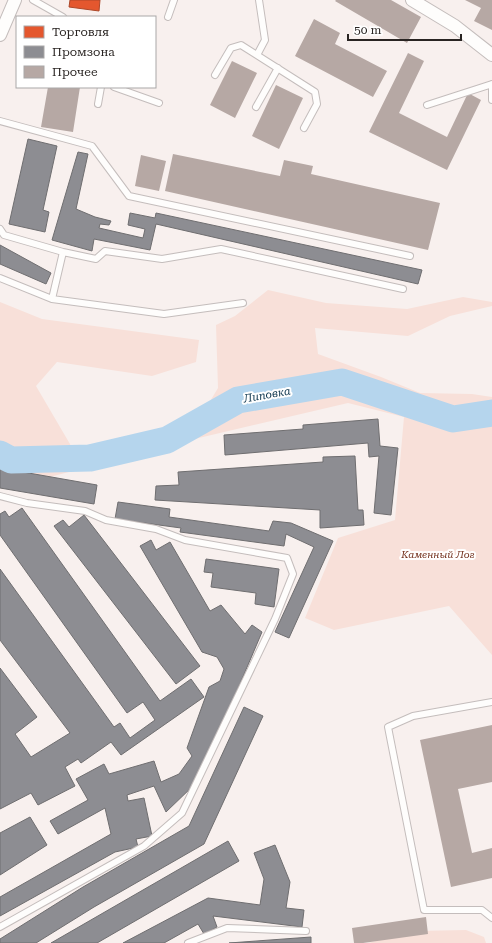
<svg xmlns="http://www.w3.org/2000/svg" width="492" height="943" font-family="'Roboto Serif',serif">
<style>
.green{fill:#f8e0d9}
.shops{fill:#e4572e;stroke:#ac482a}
.industry{fill:#8d8d92;stroke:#6f6e70}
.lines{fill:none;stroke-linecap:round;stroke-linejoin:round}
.river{stroke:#b5d5ed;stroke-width:27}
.building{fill:#b6a8a4}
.lane-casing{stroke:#c4bdbc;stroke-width:8}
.street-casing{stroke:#c4bdbc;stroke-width:14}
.lane{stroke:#fefdfc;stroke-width:6}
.street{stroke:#fefdfc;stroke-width:12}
.labels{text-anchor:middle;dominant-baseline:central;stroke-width:4;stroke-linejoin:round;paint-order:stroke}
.park-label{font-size:10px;font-style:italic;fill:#722e1a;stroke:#fff}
.water-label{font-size:11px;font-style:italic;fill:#083149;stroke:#fff}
</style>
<rect width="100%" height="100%" fill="#f8f0ee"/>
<path class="green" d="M268,290L326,303L407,309L463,297L492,302V306L450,316L408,336L315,328L318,354L381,377L420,393L472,394L492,397V655L449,606L334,630L305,618L338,538L395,520L404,417L348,403L186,441L218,388L216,325L235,316Z
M0,302L42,319L199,340L196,362L152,376L57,362L36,386L84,468L46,478L0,464Z
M466,930L484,937L486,943H368L416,931Z"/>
<path class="shops" d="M70,0H100L99,11L69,7Z"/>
<path class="industry" d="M28,139L57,146L43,210L49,212L45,232L9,224Z
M78,152L88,154L76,209L95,217L111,221L109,225L100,224L99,228L143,238L145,229L128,225L130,213L155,218L156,213L422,270L418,284L156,224L150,250L94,239L92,251L52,240Z
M0,245L51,273L46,284L0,264Z
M378,419L380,446L398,448L391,515L374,513L379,456L369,457L368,443L225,455L224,435L303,429V425Z
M355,456L358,510H363L364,525L320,528V510L155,500L156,486L179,485L178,472L323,462V457Z
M0,468L97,485L94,504L0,488Z
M118,502L170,509L169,517L269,531L273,521L291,523L333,541L289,638L275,632L314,547L286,534L284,546L180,532L181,528L115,519Z
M22,508L160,701L191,679L204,697L121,755L111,742L81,763L78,759L65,767L75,786L38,805L31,793L0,809V668L37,717L15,734L31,757L70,733L0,640V569L114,727L120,723L130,738L155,720L143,702L127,713L0,535V514L5,511L9,517Z
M84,515L200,666L176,684L54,526L63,520L69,527Z
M151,540L156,550L170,542L210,611L221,605L245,634L252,625L262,632L214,745L207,753L194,785L166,812L154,786L127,795L128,801L144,798L152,836L136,839L138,847L115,852L0,916V897L111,834L105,808L58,834L50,821L88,800L76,779L104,764L109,774L154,761L161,782L179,774L192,756L187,748L209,687L220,681L224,669L217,657L202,652L140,546Z
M206,559L279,569L274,607L255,604L256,593L211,587L213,573L204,572Z
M244,707L263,716L204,844L94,907L36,943H0V939L83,887L189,826Z
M30,817L47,845L0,875V833Z
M228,841L239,861L97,943H51Z
M275,845L290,882L286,908L304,910L302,927L213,916L217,927L204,934L198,924L164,943H123L208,898L260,905L264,879L254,853Z
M311,937V943H229Z"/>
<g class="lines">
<path class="river" d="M0,454L11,460L90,458L167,440L238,400L342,382L453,419L492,413"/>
</g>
<path class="building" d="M336,0H391L421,17L407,43L335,1Z
M465,0H492V30L474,21L481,8Z
M314,19L340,33L335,44L387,71L373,97L295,56Z
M408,53L424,61L399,113L447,137L468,93L481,100L447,170L369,132Z
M232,61L257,73L235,118L210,105Z
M276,85L303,98L279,149L252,136Z
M48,87H80L73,132L41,127Z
M173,154L280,176L284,160L313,166L311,174L440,203L428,250L165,191Z
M141,155L166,161L159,191L135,186Z
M492,725V782L458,789L472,853L492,848V878L451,887L420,740Z
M426,917L428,934L363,943H354L352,928Z"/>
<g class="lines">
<defs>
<path id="lane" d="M33,0L63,17
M168,17L174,0
M257,55L265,40L259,0
M215,75L231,48L241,45L315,92L317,104L304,128
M492,84V100
M114,87L159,103
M98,104L101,87
M427,105L492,84
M256,107L278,68
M0,121L92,146L129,196L410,256
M0,229L4,235L63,252L96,259L105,251L162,259L221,249L403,289
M0,278L52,299L164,314L243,303
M52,299L63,252
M0,496L27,503L85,511L106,520L156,529L185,540L287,558L293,574L275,619L182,813L144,846L0,927
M492,702L413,716L388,727L424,910H482L492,918
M188,943L227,928L306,931"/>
<path id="street" d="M412,0L455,26L492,55
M0,35L15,0"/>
</defs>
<use href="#lane" class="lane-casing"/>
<use href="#street" class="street-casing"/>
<use href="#lane" class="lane"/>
<use href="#street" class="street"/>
</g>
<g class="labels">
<g class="park-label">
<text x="438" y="554">Каменный Лог</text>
</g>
<g class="water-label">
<text transform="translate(267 395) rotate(-10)">Липовка</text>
</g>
</g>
<rect x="16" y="16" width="140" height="72" fill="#ffffff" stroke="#a9a7a7"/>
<rect x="24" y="26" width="20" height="12" fill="#e4572e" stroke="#a9a7a7"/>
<text x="52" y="36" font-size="12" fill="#292422">Торговля</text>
<rect x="24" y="46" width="20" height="12" fill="#8d8d92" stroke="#a9a7a7"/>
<text x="52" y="56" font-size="12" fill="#292422">Промзона</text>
<rect x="24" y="66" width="20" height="12" fill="#b6a8a4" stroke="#a9a7a7"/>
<text x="52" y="76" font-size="12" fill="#292422">Прочее</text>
<path d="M348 34v6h113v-6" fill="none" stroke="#292422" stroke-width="2"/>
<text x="354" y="34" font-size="12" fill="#292422" stroke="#ffffff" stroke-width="3" paint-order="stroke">50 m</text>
</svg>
